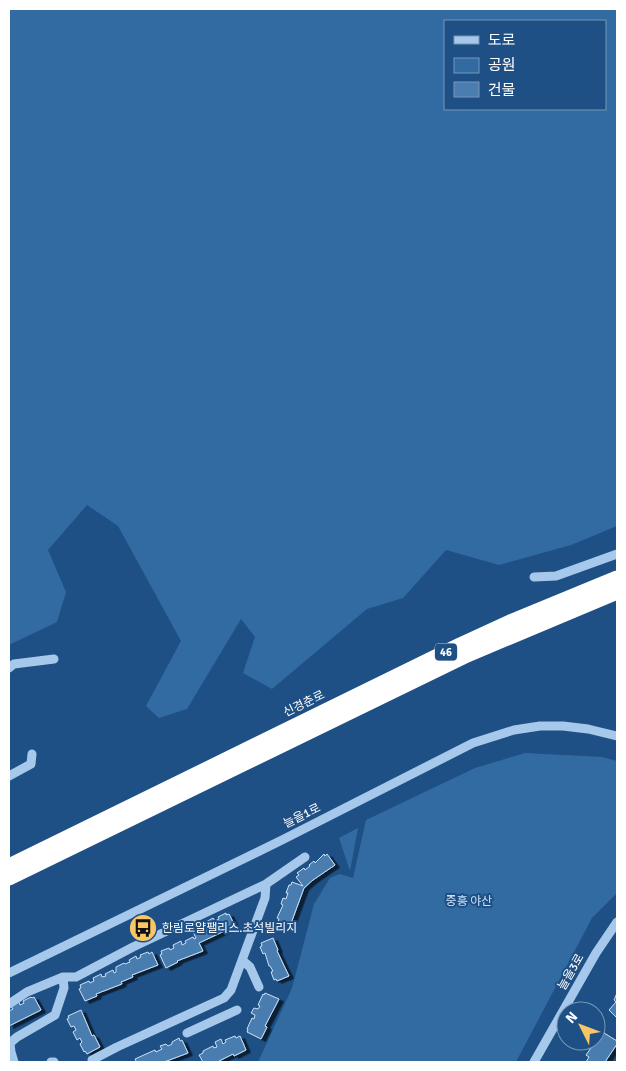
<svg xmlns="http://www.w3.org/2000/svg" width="626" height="1071" font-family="Signika,'Noto Sans KR',sans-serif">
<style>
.green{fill:#316ba2;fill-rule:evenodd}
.building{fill:#4a7db0;stroke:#cae1f8;filter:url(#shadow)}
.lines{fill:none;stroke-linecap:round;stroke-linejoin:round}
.minor{stroke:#a6c8ea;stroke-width:9}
.highway{stroke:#fff;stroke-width:15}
.labels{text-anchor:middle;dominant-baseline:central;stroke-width:4;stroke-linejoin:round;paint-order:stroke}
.shield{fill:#1e5085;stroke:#bccada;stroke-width:1}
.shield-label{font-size:11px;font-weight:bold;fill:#fff}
.street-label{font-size:12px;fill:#fff;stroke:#1e5085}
.park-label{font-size:12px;fill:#cae1f8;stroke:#1e5085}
.poi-label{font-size:12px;fill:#fff;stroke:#1e5085;text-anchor:start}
</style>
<defs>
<filter id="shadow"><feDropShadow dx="4.5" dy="2.5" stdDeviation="0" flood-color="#0009"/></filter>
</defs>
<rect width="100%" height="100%" fill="#1e5085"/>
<path class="green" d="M9,9H617V526L571,545L499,565L446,550L403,598L367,609L272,689L243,673L255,637L241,619L187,709L159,718L146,706L181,641L118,526L87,505L48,550L66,592L57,622L9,645ZM445,21H605V109H445Z
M525,753L602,757L617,761V893L592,918L516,1062H258L292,988L314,904L330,878L340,874L353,878L366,820L475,768Z
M358,828L350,871L339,838Z"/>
<path class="building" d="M324,854L325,856L327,854L335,865L313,880L304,888L290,926L278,922L279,919L277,918L283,905L281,904L283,898L286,899L288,893H286L289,885H291L292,882L303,886L296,877L299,875L297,873L304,868L305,870L310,866L309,865L314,861L315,863Z
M226,913V915L229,914L235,926L199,943L203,951L177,961L178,962L166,968L160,955L162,954L161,951L169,948L170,950L174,948L173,945L181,941L182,945L186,943L185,941L193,937L194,939L196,938L192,930L195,929L194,928L201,924L202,926L207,924L206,922L213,918L215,921L219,919L218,917Z
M273,938L278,950L277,951L289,976L277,981L276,979L274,980L271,972L273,971L270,966H269L265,953L263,954L260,947L262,946L261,943Z
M148,952L149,954L152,952L158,965L132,975L133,977L121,982L122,984L96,994L97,996L85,1001L79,989L81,988L80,985L89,981L90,983L94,981L93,978L101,974L102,977L106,976L105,974L113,970L114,973L116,972V967L124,963L125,964L130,962L129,960L136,956L137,959L141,957L140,955Z
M265,993L279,999L265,1026L267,1027L261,1039L247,1032L248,1029H247L252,1018L254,1019L255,1015L251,1013L254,1008L258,1009L260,1006L258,1005L263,994L264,995Z
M617,993V1018L609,1010L616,1002L614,1000Z
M31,997L32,998L34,997L41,1010L9,1026V1011L13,1009L11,1006L19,1002L20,1005L24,1003L23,1001Z
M81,1010L92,1036L94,1035L100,1047L87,1054L85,1051L84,1052L80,1044L82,1042L80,1038L77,1040L73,1032L76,1030L74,1026L71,1027L67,1019L69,1018L68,1016Z
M601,1031L617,1041V1044L605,1062H586L589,1057L586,1055L596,1041Z
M235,1036L236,1038L240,1036L246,1050L234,1056L233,1054L219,1061V1062H203L199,1055L203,1053V1051L213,1046L214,1048L217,1047L215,1042L221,1039L223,1044L226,1042L225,1040Z
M179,1038L180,1041L182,1040L188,1053L164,1062H133L136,1061L135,1059L155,1050L156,1052L162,1049L160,1046L166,1044L168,1046L172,1044V1042Z"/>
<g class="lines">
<path class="minor" d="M534,577L556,576L617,554
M9,668L14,664L54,659
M9,776L31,764L32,754
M242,960L250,967L259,987
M9,973L282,840L473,743L514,730L540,726H563L588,729L617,736
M9,1004L27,992L63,977H76L133,947L266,884L305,857
M187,1033L237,1010
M92,1060L117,1047L224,998L231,990L265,898L266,884
M14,1062L11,1052L10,1043L17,1037L55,1015L64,988L63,977
M51,1062H54
M534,1062L596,953L617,922"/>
<path class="highway" d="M9,866L460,645L510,622L617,578
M9,878L467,655L617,592"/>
</g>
<defs>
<symbol id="bus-disc" viewBox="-11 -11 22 22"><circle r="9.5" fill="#f9c665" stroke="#1e5085"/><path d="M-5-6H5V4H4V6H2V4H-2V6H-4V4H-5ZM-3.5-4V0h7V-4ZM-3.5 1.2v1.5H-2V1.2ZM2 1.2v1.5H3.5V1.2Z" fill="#111"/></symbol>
</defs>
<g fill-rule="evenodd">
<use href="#bus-disc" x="127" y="912" width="32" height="32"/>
</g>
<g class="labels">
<rect class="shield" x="435" y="643.5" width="22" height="17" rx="4"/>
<g class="shield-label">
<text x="446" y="652">46</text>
</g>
<g class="street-label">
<text transform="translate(304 704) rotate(-26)">신경춘로</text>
<text transform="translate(302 816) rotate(-27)">늘을1로</text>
<text transform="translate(571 972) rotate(-60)">늘을3로</text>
</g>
<g class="park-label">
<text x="469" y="901">중흥 야산</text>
</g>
<g class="poi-label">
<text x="162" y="928">한림로얄팰리스.초석빌리지</text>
</g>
</g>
<rect width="626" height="1071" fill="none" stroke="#ffffff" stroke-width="20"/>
<rect x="444" y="20" width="162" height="90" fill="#1e5085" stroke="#7896b6"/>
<rect x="454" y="36" width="25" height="8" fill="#a6c8ea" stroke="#7896b6"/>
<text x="488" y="45" font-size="15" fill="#ffffff">도로</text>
<rect x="454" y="58" width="25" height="15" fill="#316ba2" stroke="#7896b6"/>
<text x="488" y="70" font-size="15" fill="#ffffff">공원</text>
<rect x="454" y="82" width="25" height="15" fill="#4a7db0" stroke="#7896b6"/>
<text x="488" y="95" font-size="15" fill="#ffffff">건물</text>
<g transform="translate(581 1026) rotate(312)"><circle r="24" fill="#1e5085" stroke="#7896b6"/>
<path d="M0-4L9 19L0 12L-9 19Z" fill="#f9c665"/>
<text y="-8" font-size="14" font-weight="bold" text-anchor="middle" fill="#ffffff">N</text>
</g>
</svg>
